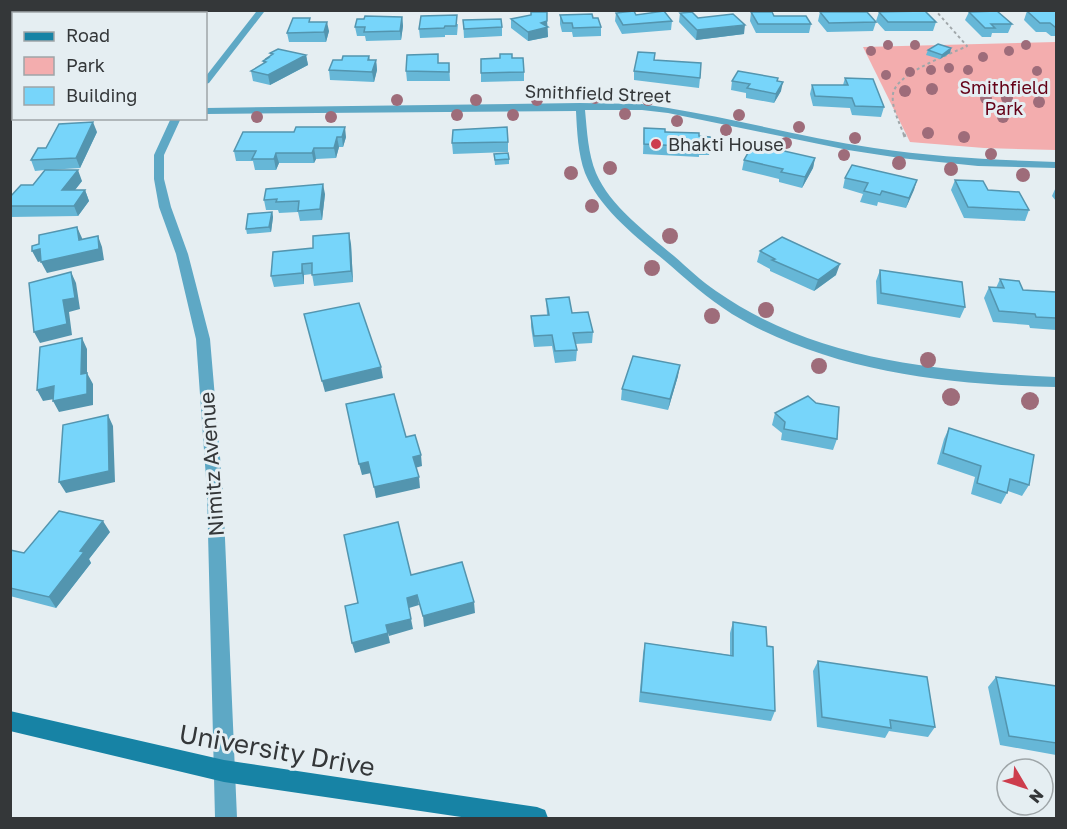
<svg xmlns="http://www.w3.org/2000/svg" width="1067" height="829" font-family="'Golos Text',sans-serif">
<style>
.green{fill:#f3adae}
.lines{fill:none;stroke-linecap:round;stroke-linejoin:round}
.path-far1{stroke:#a0a7aa;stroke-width:2;stroke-dasharray:3 3;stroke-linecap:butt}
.path{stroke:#a0a7aa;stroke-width:3;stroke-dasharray:4 4;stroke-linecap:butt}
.street{fill:#5ea8c5;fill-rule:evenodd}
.secondary{fill:#1783a5;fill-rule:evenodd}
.tree{fill:#9e6c7a}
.wall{fill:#66b7d7}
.shaded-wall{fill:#5395af}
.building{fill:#77d5fa;stroke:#5395af;stroke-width:1.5}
.poi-dot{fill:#cd3d4d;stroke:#e5eef2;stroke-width:2}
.labels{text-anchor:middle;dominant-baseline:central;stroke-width:6;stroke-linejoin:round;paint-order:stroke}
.far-park-label{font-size:18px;fill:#640117;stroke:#e5eef2}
.far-street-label{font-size:18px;fill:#343739;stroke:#e5eef2}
.far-poi-label{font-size:18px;fill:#343739;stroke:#e5eef2;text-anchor:start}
.street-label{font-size:21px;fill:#343739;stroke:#e5eef2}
.near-street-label{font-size:26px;fill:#343739;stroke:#e5eef2}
</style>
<rect width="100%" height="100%" fill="#e5eef2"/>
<path class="green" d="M1056,42V150L984,148L910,142L863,47Z"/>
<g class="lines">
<path class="path-far1" d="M904,135C900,124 891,107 893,94C896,73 949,55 967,46L936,11"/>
<path class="path" d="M904,134L905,137"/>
<path class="street" d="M191,10H356L352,12H264L209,83L206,84V76L256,12Z
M580,103L642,104L668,108C737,119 805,138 874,148C935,157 995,160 1056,162V168L978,166L900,158L848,150L668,113L642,110H585C587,131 588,154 596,173C610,206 647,233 674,256C688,268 701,281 716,291C816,361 938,371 1056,377V387C947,385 827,371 732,314C707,298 686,279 664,260C636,237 599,208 585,173C578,154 577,131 576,111L206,114V108Z
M171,118H181L164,155V179L171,207L188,254L210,339L223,492L237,818H215L207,492L196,339L176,254L159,207L154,179V155Z"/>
<path class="secondary" d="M10,711L224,760L537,807L545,810L548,818H468L224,782L10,731Z"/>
</g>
<g class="tree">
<circle cx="888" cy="45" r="5"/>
<circle cx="915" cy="45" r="5"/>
<circle cx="1026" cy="45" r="5"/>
<circle cx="871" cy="51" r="5"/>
<circle cx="1009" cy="51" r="5"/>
<circle cx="983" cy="57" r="5"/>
<circle cx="949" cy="68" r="5"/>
<circle cx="931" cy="70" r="5"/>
<circle cx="968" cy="70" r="5"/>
<circle cx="1037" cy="71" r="5"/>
<circle cx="910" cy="72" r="5"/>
<circle cx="886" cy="75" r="5"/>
<circle cx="932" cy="89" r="6"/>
<circle cx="965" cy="89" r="6"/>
<circle cx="905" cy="91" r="6"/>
<circle cx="595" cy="98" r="6"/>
<circle cx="986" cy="98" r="6"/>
<circle cx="1007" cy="98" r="6"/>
<circle cx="397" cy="100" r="6"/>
<circle cx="476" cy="100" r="6"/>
<circle cx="537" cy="100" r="6"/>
<circle cx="648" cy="100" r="6"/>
<circle cx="1039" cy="102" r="6"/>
<circle cx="625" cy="114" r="6"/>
<circle cx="457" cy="115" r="6"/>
<circle cx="513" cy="115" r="6"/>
<circle cx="739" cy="115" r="6"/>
<circle cx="257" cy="117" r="6"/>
<circle cx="331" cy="117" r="6"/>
<circle cx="1003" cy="117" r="6"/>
<circle cx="677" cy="121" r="6"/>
<circle cx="799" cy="127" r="6"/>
<circle cx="726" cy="130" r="6"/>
<circle cx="928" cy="133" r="6"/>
<circle cx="964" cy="137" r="6"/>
<circle cx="855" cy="138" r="6"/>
<circle cx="786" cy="143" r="6"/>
<circle cx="991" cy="154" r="6"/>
<circle cx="844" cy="155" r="6"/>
<circle cx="899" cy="163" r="7"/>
<circle cx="610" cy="168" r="7"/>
<circle cx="951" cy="169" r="7"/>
<circle cx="571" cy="173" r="7"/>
<circle cx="1023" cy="175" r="7"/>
<circle cx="592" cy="206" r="7"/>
<circle cx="670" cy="236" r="8"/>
<circle cx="652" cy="268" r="8"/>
<circle cx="766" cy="310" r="8"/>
<circle cx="712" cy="316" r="8"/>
<circle cx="928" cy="360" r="8"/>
<circle cx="819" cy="366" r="8"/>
<circle cx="951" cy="397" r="9"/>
<circle cx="1030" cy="401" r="9"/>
</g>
<path class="wall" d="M1027,11L1056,12V36H1051L1046,32H1036L1024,20Z
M751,12L811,24L809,33H756L750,21Z
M820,12L876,22L873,31L827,32L818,21Z
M879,12L936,22L933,31H885L876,21Z
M969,12L1012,24L1008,33H992L991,37H982L965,20Z
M616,13L672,21L671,30L622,34L615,21Z
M680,13L698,18L744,34L696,40L679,22Z
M14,14V42H10V15Z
M560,15L593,18L601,27V36L573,37L572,32H562L560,24Z
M402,17L403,26L401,40L366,41L365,36H357L355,27Z
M511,19L547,21L548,37L528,41L511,28Z
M463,20L502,27V36L464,38Z
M311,22L329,31L326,42H289L287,33Z
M458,24L457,35H445V37L420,38L419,29Z
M951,48L950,53L940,59L926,55L928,50Z
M270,53L306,55L308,65L270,85L253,81L251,71L264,64L263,61L271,56Z
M369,56L370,60H376L377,70L374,82L330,80L329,70L342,60Z
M500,58H512L524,72V81L481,82V59Z
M654,60L700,78L699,88L634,80V71Z
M439,63H449L450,81H407L406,71Z
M845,78L884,107L881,117L852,115L850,108L813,106L810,94L812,85H843Z
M732,81H777L781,91L774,103L746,98V93L731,90Z
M644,128L699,136L711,145L709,155H699V157L643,154Z
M97,132L80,168L49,170L82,181L75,190H85L89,201L78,216L10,217V197L33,185L45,170L35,171L31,160L46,148Z
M243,132L346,137L343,147H339L336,158L316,159L314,163H279L276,170H255L253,161H236L234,151Z
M508,142V152L453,154L452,143Z
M494,154L509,159V164L495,165Z
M815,158L813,168L802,188L779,182V179L742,170L744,160Z
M845,178L917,180L906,208L878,202L877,206L860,202L863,194L843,188Z
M955,180L988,190L1029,210L1025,221L964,218L951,190Z
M1056,187V201L1052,196Z
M325,194L322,220L300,221L298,212L279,213L278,210H266L264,200Z
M272,212L273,217L271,232L247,234L246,229Z
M351,244L353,282L314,286L312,274L304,275V284L274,287L271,276L313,248Z
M760,251L836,275L814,291L770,271V269L757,262Z
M880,270L965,307L960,318L877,304L876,281Z
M1000,279L1023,290L1056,292V330L1030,328L1029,325L993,322L984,298L989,287L996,288Z
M546,299L572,313L593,332L592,343L575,344L577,350L576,361L555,363L552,346L534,347L531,327V316L547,315Z
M678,376L668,410L621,400L622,389Z
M775,413L837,439L833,450L781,440L782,433L772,425Z
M949,428L1029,485L1022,496L1008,491L1001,504L971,494L975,477L937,464L944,439Z
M110,532L89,559L91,563L56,608L10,596V550L24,553Z
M733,622L767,646L775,711L771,721L639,702L643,654L645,643L730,655V633Z
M818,661L935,727L928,737L889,731L885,738L817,727L813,671Z
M996,677L1056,686V755L1000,745L988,687Z"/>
<path class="shaded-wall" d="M402,17L403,26L401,40L400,31Z
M547,21L548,37L528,41V32L541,23Z
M327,22L329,31L326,42L324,32Z
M745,25L744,34L696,40L697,30Z
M14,30V41L10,34V33Z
M951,48L950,53L940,59L942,55Z
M306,55L308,65L270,85L268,75Z
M376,60L377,70L374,82L372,72Z
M783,82L781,91L774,103L776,94Z
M93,122L97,132L80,168L76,158Z
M345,127L346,137L343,147L342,137Z
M337,137L339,147L336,158L334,148Z
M314,148L316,159L314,163L312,153Z
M276,153L279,163L276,170L274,159Z
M815,158L813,168L802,188L805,177Z
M78,170L82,181L67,200L62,190Z
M917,180L914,190L906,208L909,198Z
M323,184L325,194L322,220L320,209Z
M85,190L89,201L78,216L74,206Z
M272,212L273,217L271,232L269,227Z
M77,227L82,238L84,251L79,240Z
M349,233L351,244L353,282L351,271Z
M98,236L102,247L104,260L47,273L41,262Z
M40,249L45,260L38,262L32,251Z
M302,264L304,275V284L302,273Z
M840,264L836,275L814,291L818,280Z
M71,272L76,283L80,309L69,312L72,335L40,343L34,332L63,300Z
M82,338L87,349V386L81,374Z
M680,365L678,376L668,410L670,399Z
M381,367L383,378L325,392L322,381Z
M87,373L93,384V405L59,412L53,401Z
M54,386L60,398L43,401L37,390Z
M108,415L113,426L115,482L66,493L59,482Z
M421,455L422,466L415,468L413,457Z
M368,462L371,473L362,475L359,464Z
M419,477L420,488L376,498L374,487Z
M103,521L110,532L89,559L91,563L56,608L49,597L80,551Z
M417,595L419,605L409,608L407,598Z
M474,602L475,613L424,627L423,616Z
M411,619L413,629L389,636L386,625Z
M388,633L390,643L355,653L352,643Z"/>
<path class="building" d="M634,11L636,15L664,11L672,21L623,25L616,13Z
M925,11L936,22H888L879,12Z
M997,11L1012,24H991L995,28H985L969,12Z
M1027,11H1055L1056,12V27H1055L1050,23H1040Z
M531,12H547V21L541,23L548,27L528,32L511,19L531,15Z
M692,12L698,18L733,14L745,25L697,30L680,13Z
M751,12H772L774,16H806L811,24H758Z
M820,12H867L876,22L829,23Z
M12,14H14V30L10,33V15Z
M592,14L593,18H598L601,27L573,28L572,23H563L560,15Z
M457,15L456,26H445L444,28L419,29L421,16Z
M365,16L402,17L400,31L364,32L365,27H355L357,19H364Z
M293,18H310L309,22H327L324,32L287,33Z
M501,19L502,27L464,29L463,20Z
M938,44L951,48L942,55L928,50Z
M278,49L306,55L268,75L251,71L266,62L263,61L268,58H267L273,54L270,53Z
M638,52L655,53L654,60L701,63L700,78L634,71Z
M438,54V63H449V72L406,71L407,55Z
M500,54H512V58H523L524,72L481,73V59L500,58Z
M343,56H369L368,60H376L372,72L329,70L333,60H342Z
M738,71L778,78L777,81L783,82L776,94L747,88L750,84L732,81Z
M845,78L873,79L884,107L855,106L852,98L815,96L812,85H848Z
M93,122L76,158L31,160L38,148H46L59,124Z
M296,127H345L342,137H337L334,148H314L312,153H276L274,159H252L256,151H234L243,132H294Z
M507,127L508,142L452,143L453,130Z
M644,128L665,129V132L699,133V136L710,137L711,145H700V147L644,144Z
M753,144L815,158L805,177L781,172L783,169L744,160Z
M508,153L509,159L495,160L494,154Z
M852,165L917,180L909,198L882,191L880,195L864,191L868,183L845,178Z
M45,170H78L62,190H85L74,206H10V197L21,185H33Z
M955,180L983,181L988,190L1019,192L1029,210L968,207Z
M323,184L320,209L298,211L299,201L276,202L277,199L264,200L266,189Z
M272,212L269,227L246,229L248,214Z
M77,227L79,240L98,236L99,249L41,262L40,249L32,251V246L39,244V235Z
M349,233L351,271L312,275V263L302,264V273L271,276L273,252L313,248V236Z
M782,237L840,264L818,280L772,260L775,259L760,251Z
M880,270L962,282L965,307L881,293Z
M71,272L75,298L63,300L67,324L34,332L29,283Z
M1000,279L1019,281L1023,290L1056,292V318L1036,317L1035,314L999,311L989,287L1004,288Z
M569,297L572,313L588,312L593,332L573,333L577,350L555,351L552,335L534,336L531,316L549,315L546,299Z
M359,303L381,367L322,381L304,314Z
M82,338L81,374L87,373V394L53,401L54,386L37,390L40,347Z
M633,356L680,365L670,399L622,389Z
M394,394L406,437L415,435L421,455L413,457L419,477L374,487L368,462L359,464L346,404Z
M808,396L816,403L839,407L837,439L784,429L785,422L775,413Z
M108,415L109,471L59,482L63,425Z
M949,428L1034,455L1029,485L1010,479L1007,493L977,483L981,466L943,453Z
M59,511L103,521L80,551L84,552L49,597L10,588V550L24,553Z
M398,522L411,575L462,562L474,602L423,616L417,595L407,598L411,619L386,625L388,633L352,643L345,606L358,603L344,535Z
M733,622L766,627L767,646L773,647L775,711L641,692L645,643L733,656Z
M818,661L927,677L935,727L890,720L891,728L822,717Z
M996,677L1056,686V743L1009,736Z"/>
<circle class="poi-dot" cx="656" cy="144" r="6"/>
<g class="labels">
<g class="far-park-label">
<text x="1004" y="87">Smithfield<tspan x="1004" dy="21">Park</tspan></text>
</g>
<g class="far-street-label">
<text transform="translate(598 93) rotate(2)">Smithfield Street</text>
</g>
<g class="far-poi-label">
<text x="668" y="144">Bhakti House</text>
</g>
<g class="street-label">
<text transform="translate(211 464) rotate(-94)">Nimitz Avenue</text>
</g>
<g class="near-street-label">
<text transform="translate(277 750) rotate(10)">University Drive</text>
</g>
</g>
<rect width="1067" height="829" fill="none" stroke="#343739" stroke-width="24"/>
<rect x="12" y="12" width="195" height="108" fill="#e5eef2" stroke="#9ea5a8" stroke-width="1.5"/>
<rect x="24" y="32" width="30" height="9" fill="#1783a5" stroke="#9ea5a8" stroke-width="1.5"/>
<text x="66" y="42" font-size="18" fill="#343739">Road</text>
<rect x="24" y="57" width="30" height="18" fill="#f3adae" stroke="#9ea5a8" stroke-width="1.5"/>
<text x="66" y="72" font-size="18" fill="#343739">Park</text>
<rect x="24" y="87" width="30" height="18" fill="#77d5fa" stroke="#9ea5a8" stroke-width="1.5"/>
<text x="66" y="102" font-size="18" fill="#343739">Building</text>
<g transform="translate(1025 787) rotate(129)"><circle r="28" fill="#e5eef2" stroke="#9ea5a8" stroke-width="1.5"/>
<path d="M0-4.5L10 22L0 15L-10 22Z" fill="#cd3d4d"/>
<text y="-9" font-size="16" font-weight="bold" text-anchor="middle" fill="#343739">N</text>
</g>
</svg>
